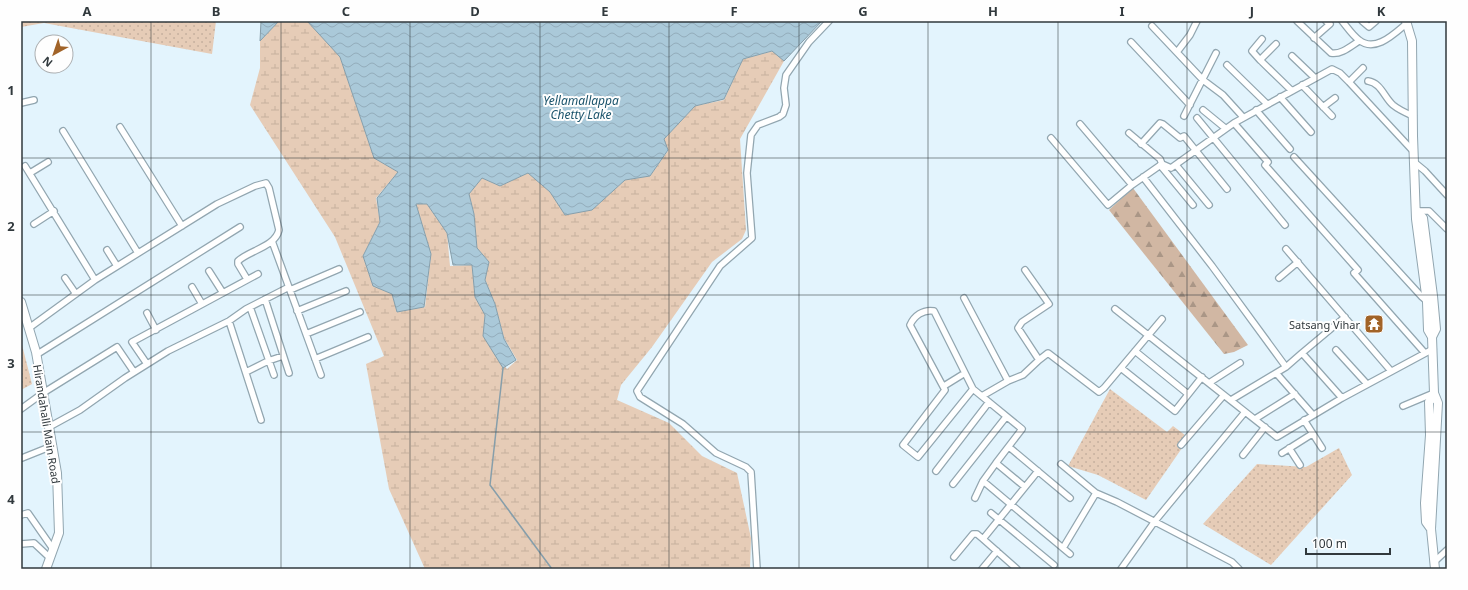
<svg xmlns="http://www.w3.org/2000/svg" width="1468" height="590" font-family="'Noto Sans',sans-serif">
<style>
.grass{fill:url(#grass-dots)}
.forest{fill:url(#forest-firs)}
.wetland{fill:url(#wetland-marsh)}
.water{fill:url(#water-waves);stroke:#869eaa}
.lines{fill:none;stroke-linecap:round;stroke-linejoin:round}
.stream{stroke:#869eaa;stroke-width:1.5}
.minor-casing{stroke:#92a6b0;stroke-width:8}
.secondary-casing{stroke:#92a6b0;stroke-width:10}
.minor{stroke:#fff;stroke-width:5.5}
.secondary{stroke:#fff;stroke-width:8}
.grid{fill:none;stroke:#31393d;stroke-width:1;stroke-opacity:0.55}
.labels{text-anchor:middle;dominant-baseline:central;stroke-width:4;stroke-linejoin:round;paint-order:stroke}
.poi-label{font-size:11px;fill:#31393d;stroke:#fefefe;text-anchor:end}
.street-label{font-size:11px;fill:#31393d;stroke:#fefefe}
.water-label{font-size:12px;font-style:italic;fill:#1a536b;stroke:#fefefe}
.neatline{fill:none;stroke:#31393d;stroke-width:1.5}
.grid-label{font-size:13px;text-anchor:middle;font-weight:bold;fill:#31393d}
</style>
<defs>
<pattern id="grass-dots" width="8" height="8" patternUnits="userSpaceOnUse"><rect width="8" height="8" fill="#e6ccb7"/><path d="M2 2h.1M6 6h.1" fill="none" stroke="#c6b09e" stroke-width="1.8" stroke-linecap="round"/></pattern>
<pattern id="forest-firs" width="22" height="20" patternUnits="userSpaceOnUse"><rect width="22" height="20" fill="#d1b7a3"/><path d="M5 1l3.5 6h-7zM16 11l3.5 6h-7z" fill="#aa9686"/></pattern>
<pattern id="wetland-marsh" width="20" height="14" patternUnits="userSpaceOnUse"><rect width="20" height="14" fill="#e6ccb7"/><path d="M1 5h8M5 5V1M11 12h8M15 12V8" fill="none" stroke="#c6b09e"/></pattern>
<pattern id="water-waves" width="16" height="10" patternUnits="userSpaceOnUse"><rect width="16" height="10" fill="#aac9d9"/><path d="M0 5q4-4 8 0t8 0" fill="none" stroke="#93adbb"/></pattern>
</defs>
<rect width="100%" height="100%" fill="#e3f4fd"/>
<path class="grass" d="M21,21H216L212,54L44,23L21,27Z
M21,341L32,384L21,390Z
M1110,389L1167,432L1173,426L1189,438L1146,500L1098,475L1068,466Z
M1339,448L1352,475L1271,565L1203,524L1257,464L1306,467Z"/>
<path class="forest" d="M1133,188L1248,345L1234,352L1224,354L1109,210Z"/>
<path class="wetland" d="M279,21H307L317,30L340,57L374,158L398,172L376,198L380,222L363,256L373,286L392,294L397,312L425,307L431,254L416,204H427L447,233L450,266L472,265L475,297L485,315L483,336L507,369L517,360L504,338L495,304L485,279L489,262L477,248L474,214L469,194L482,178L500,186L528,173L550,192L565,215L592,210L625,180L650,176L668,151L664,139L695,106L724,100L743,59L773,51L784,61L740,139L746,230L742,239L712,262L652,347L621,385L617,400L669,423L702,456L737,473L751,538L750,569H425L389,489L366,364L384,356L335,237L250,105L260,68V41Z"/>
<path class="water" d="M261,21H279L260,41Z
M307,21H822L784,61L772,51L743,59L724,99L695,106L664,139L668,150L650,176L625,180L592,210L565,215L550,192L528,173L500,186L482,178L469,194L474,214L477,248L489,262L485,280L495,304L504,339L516,360L503,368L483,336L485,315L475,297L472,265H453L447,233L427,204H416L431,254L424,307L397,312L392,294L373,286L363,256L380,222L377,198L398,172L374,158L340,57Z"/>
<g class="lines">
<path class="stream" d="M503,368L490,485L552,569"/>
<defs>
<path id="minor" d="M1297,21L1331,53C1341,55 1351,46 1359,41
M1342,21C1347,27 1353,36 1359,40C1375,53 1394,34 1406,24
M1362,21L1369,27L1376,21
M1152,26L1203,80L1223,95L1243,117
M1314,38L1330,24L1326,21
M1131,42L1190,105
M1276,44L1260,60L1292,91
M1177,52L1190,35L1197,21
M1292,56L1315,78
M1260,60L1252,51L1262,39
M1227,65L1267,104
M1368,81C1381,83 1384,97 1393,105C1399,110 1406,113 1413,116
M1349,82L1363,68
M1302,85L1332,116
M1280,97L1311,132
M21,103L34,100
M1323,107L1335,98
M1203,110L1225,128
M1256,110L1290,149
M1184,116L1216,53
M1197,118L1285,225
M1234,123L1268,162L1265,165L1358,270L1354,273L1424,352
M1080,124L1132,185
M120,127L182,226
M63,131L138,253
M1129,133L1160,159L1162,164L1171,168L1234,123L1332,69L1340,73L1349,82L1413,151
M1051,138L1108,205L1132,185L1162,164
M1141,144L1160,123L1163,124L1180,138L1184,136L1227,189
M1294,157L1422,297L1428,302
M1414,162L1425,171L1447,195
M1160,165L1193,205
M1176,165L1209,205
M25,166L95,280
M30,173L48,162
M1143,177L1212,266L1286,367L1302,353L1342,398
M1417,211H1429L1447,229
M34,224L54,211
M272,241L321,375
M1286,249L1391,371
M107,250L117,266
M1025,270L1049,304L1022,322L1018,328L1039,360L1048,353L1099,392L1104,388L1162,319
M209,271L223,293
M65,278L76,294
M1279,278L1298,262
M192,287L202,304
M290,290L339,269
M964,298L1008,381
M265,299L289,373
M250,307L274,375
M1115,309L1277,437L1342,398L1433,349
M297,311L346,291
M147,313L156,330
M229,321L261,420
M29,328L95,280L217,204L255,186L266,183L269,188L279,230C275,247 250,250 238,261V264L247,279
M306,334L360,312
M1336,350L1367,384
M1135,351L1188,394
M1302,353L1345,317
M36,355L240,227
M315,359L368,337
M147,364L132,342L258,274
M1121,368L1175,411L1202,377
M246,372L268,361L283,356
M965,373L973,389L1022,429L996,463L1025,487
M1277,374L1313,415
M1209,383L1240,363
M944,386L965,373L934,311C923,309 914,316 910,325L945,390L903,445L918,457L973,389
M982,396L1008,381L1023,375L1039,360
M1231,400L1286,367
M1403,406L1434,393
M21,409L43,393L117,347L134,372
M1255,419L1295,394
M1304,420L1322,448
M49,427L80,410L125,378L168,351L229,321L246,309L289,287
M1181,445L1224,395
M1009,447L1070,498
M1289,448L1300,465
M1282,453L1312,434
M1243,455L1265,427
M22,458L52,446
M1061,464L1096,493L1117,502L1232,562L1239,569
M936,471L989,402
M983,481L1070,554
M953,484L1006,417
M975,498L983,481L996,463
M991,513L1054,565
M21,515L28,513L53,549
M983,539L1017,569
M21,544L34,543L50,558
M1063,548L1096,493
M954,557L973,534H977L983,539L1038,471
M1434,562L1447,550
M757,569L751,472L746,467L716,453L683,424L640,397L637,391L720,266L752,238L747,173L751,135L758,125L779,117L783,114L786,105L784,88L786,75L809,42L829,21
M982,569L997,551
M1121,569L1155,521L1245,412"/>
<path id="secondary" d="M1406,21L1412,41L1413,136L1416,219L1427,302L1428,330L1432,337L1434,393L1438,403L1431,529L1435,569
M1417,211L1423,218L1433,296L1436,329L1432,337
M21,302L36,352L57,473L59,533L46,569
M1431,529L1426,522L1425,503L1430,435L1429,402L1434,395"/>
</defs>
<use href="#minor" class="minor-casing"/>
<use href="#secondary" class="secondary-casing"/>
<use href="#minor" class="minor"/>
<use href="#secondary" class="secondary"/>
</g>
<path class="grid" d="M151,21V569M281,21V569M410,21V569M540,21V569M669,21V569M799,21V569M928,21V569M1058,21V569M1187,21V569M1317,21V569M21,158H1447M21,295H1447M21,432H1447"/>
<defs>
<symbol id="temple-square" viewBox="-11 -11 22 22"><rect x="-9" y="-9" width="18" height="18" rx="4" fill="#a16328" stroke="#fefefe"/><path d="M0-6L5-2H3V0L6.5 2.5H4V6H1.5V3h-3V6H-4V2.5H-6.5L-3 0V-2H-5Z" fill="#fff"/></symbol>
</defs>
<g fill-rule="evenodd">
<use href="#temple-square" x="1363" y="313" width="22" height="22"/>
</g>
<g class="labels">
<g class="poi-label">
<text x="1360" y="324">Satsang Vihar</text>
</g>
<g class="street-label">
<text transform="translate(47 424) rotate(81)">Hirandahalli Main Road</text>
</g>
<g class="water-label">
<text x="581" y="100">Yellamallappa<tspan x="581" dy="14">Chetty Lake</tspan></text>
</g>
</g>
<rect width="1468" height="590" fill="none" stroke="#fefefe" stroke-width="44"/>
<g transform="translate(54 54) rotate(220)"><circle r="19" fill="#fefefe" stroke="#acafb1"/>
<path d="M0-3L7 15L0 10L-7 15Z" fill="#a16328"/>
<text y="-6" font-size="11" font-weight="bold" text-anchor="middle" fill="#31393d">N</text>
</g>
<path d="M1306 548v6h84v-6" fill="none" stroke="#31393d" stroke-width="2"/>
<text x="1312" y="548" font-size="12" fill="#31393d" stroke="#fefefe" stroke-width="3" paint-order="stroke">100 m</text>
<rect x="22" y="22" width="1424" height="546" class="neatline"/>
<g class="grid-label">
<text x="87" y="16">A</text>
<text x="216" y="16">B</text>
<text x="346" y="16">C</text>
<text x="475" y="16">D</text>
<text x="605" y="16">E</text>
<text x="734" y="16">F</text>
<text x="863" y="16">G</text>
<text x="993" y="16">H</text>
<text x="1122" y="16">I</text>
<text x="1252" y="16">J</text>
<text x="1381" y="16">K</text>
<text x="11" y="95">1</text>
<text x="11" y="231">2</text>
<text x="11" y="368">3</text>
<text x="11" y="504">4</text>
</g>
</svg>
